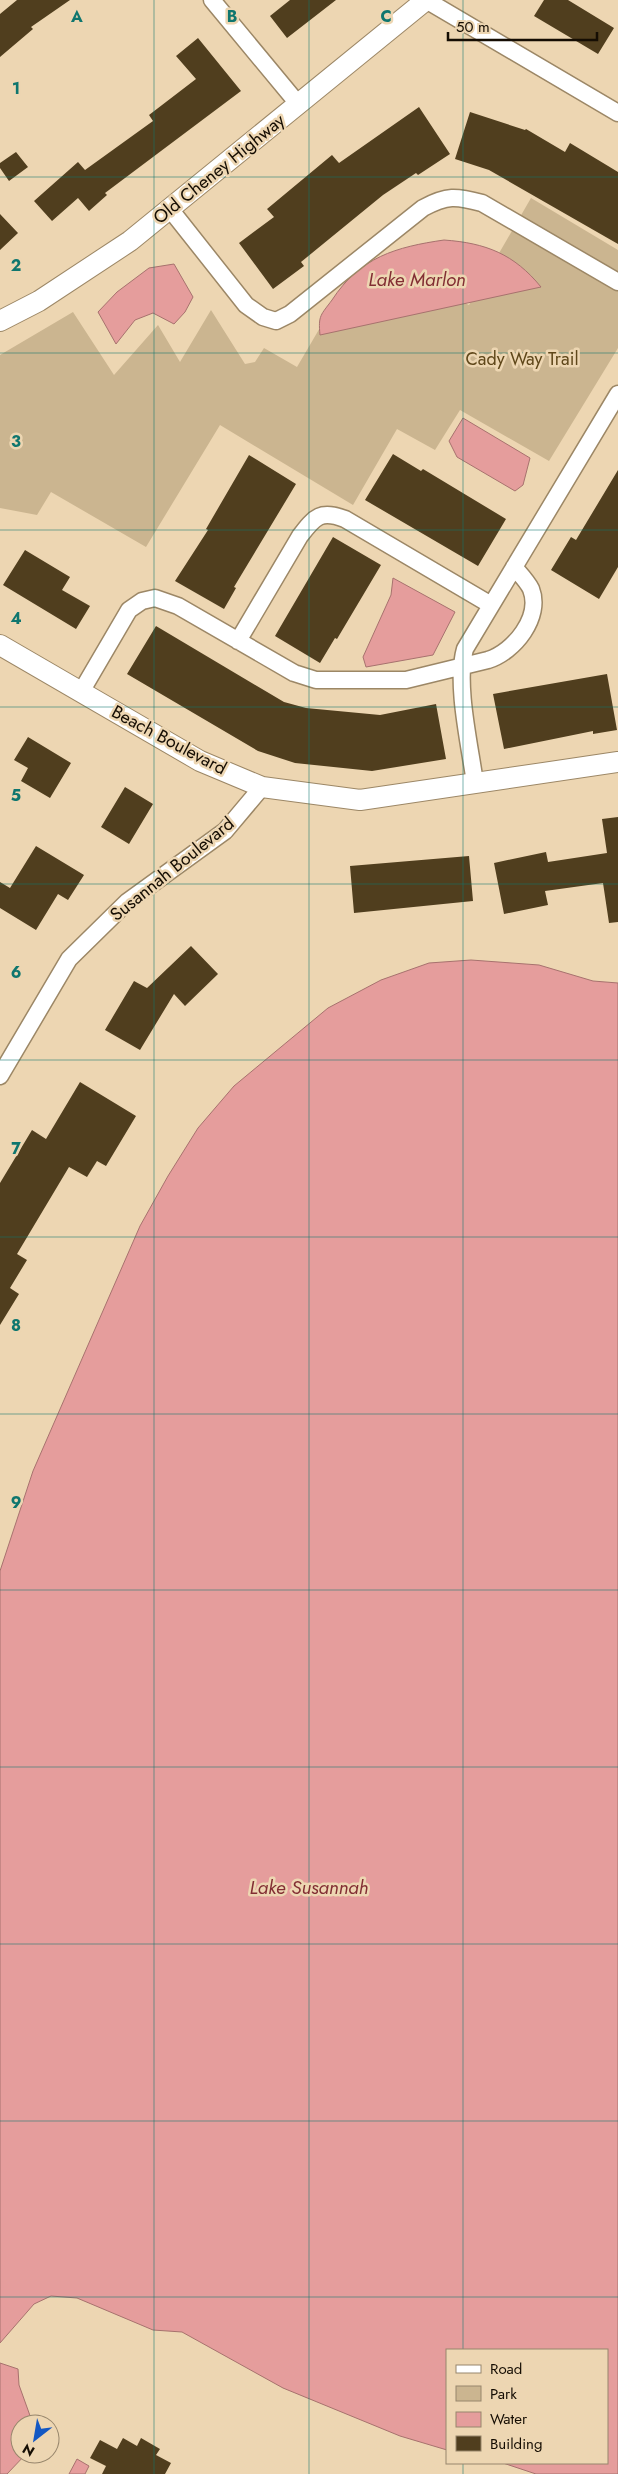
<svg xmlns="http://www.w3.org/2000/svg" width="618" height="2474" font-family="Jost,sans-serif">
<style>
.green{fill:#cbb590}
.water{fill:#e59d9c;stroke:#a7726e}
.building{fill:#503e1e}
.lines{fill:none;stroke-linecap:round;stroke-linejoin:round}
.minor-casing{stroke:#9c8766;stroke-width:19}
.tertiary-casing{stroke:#9c8766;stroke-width:22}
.minor{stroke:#fff;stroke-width:16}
.tertiary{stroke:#fff;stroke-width:20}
.grid{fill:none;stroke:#0f766e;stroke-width:1;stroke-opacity:0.55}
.labels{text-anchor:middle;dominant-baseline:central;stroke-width:5;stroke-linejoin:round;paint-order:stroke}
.street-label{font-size:18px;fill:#150d03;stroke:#edd6b2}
.park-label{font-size:18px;fill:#5f471a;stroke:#edd6b2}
.water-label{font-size:19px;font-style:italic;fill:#822e33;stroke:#edd6b2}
.grid-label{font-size:16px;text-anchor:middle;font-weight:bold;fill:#0f766e;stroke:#edd6b2;stroke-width:5;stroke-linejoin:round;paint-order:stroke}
</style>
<rect width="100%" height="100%" fill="#edd6b2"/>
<path class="green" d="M531,198L618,250V348L549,461L460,410L435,450L397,429L353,505L220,425L146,547L51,492L37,515L0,508V355L73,312L114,375L158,325L180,362L211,310L245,364L255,362L264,348L297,367L362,256L469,305Z"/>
<path class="water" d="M444,240C486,243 514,254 541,287L320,335C318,315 321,315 332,300C360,257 396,247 444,240Z
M174,264L193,297L185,312L174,324L153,313L135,320L116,344L98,312L117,292L149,268Z
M463,418L530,458L523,485L515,491L457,457L449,441Z
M393,578L455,612L433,655L366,667L363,657L391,595Z
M471,960L539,965L593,981L618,983V2474H536L503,2463H607V2350H447V2450L400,2436L283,2388L182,2332L153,2330L77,2298L51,2296L34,2304L0,2343V1571L33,1471L140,1226L168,1176L198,1128L234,1086L328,1008L381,980L429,963Z
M0,2363L18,2369L19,2385L33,2424H20V2454H26L7,2474H0Z
M77,2459L89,2466L85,2474H69Z"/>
<path class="building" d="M17,0H70L31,27L33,29L0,57V14Z
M290,0H336L287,38L270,16Z
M544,0H568L614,28L598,54L534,16Z
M198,38L241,91L105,193L107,195L89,211L78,198L52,221L34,201L78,162L85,170L153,121L149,115L196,79L176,56Z
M419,107L450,154L418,175L416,173L383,195L301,262L304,266L273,289L239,243L274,217L267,209L332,155L339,163Z
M470,112L525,130L526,129L565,152L570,143L618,172V244L489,170L455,159Z
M16,152L28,167L9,181L0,168V163Z
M0,214L18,233L0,250Z
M393,454L421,471L423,469L506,519L478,566L365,500Z
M249,455L296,484L234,587L236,588L224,609L175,581L208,530L206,529Z
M618,470V567L599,599L551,570L571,537L576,540Z
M333,537L381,565L337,639L335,638L320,663L275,636Z
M25,550L70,577L62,590L90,606L76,629L3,585Z
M156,626L284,702L306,708L380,715L436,704L446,759L372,771L295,763L258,751L127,674Z
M607,674L617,730L593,734V731L504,749L493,694Z
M28,737L71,763L50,798L21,781L28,768L14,760Z
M125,787L153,804L129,844L101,827Z
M618,817V922L609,923L603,883L545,891L548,905L504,914L494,863L546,852L548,862L607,853L602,819Z
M36,846L84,875L68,900L58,894L36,930L0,908V882L10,888Z
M469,856L473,901L354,913L350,866Z
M191,946L218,974L185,1006L174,994L140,1050L105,1030L134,981L147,988Z
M80,1082L136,1116L106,1166L97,1161L87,1177L69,1167L17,1254L27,1260L10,1288L19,1294L0,1325V1183L32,1130L46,1139Z
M123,2438L137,2446L141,2438L160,2449L156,2455L171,2463L165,2474H102L106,2466L90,2458L100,2440L117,2449Z"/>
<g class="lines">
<defs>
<path id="minor" d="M212,0L299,105
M426,0L618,113
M170,209L246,305L263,317L276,321L290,314L423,208C447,195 456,196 482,203L618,282
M238,641L300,536C315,516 321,510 345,519L491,605
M81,692L129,610L142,601L155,598L178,606L294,673L316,680H406L488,660C514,652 542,617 531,589C527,581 519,573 514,567
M475,783C470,746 455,683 465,649L618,394
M0,1076L69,959L127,902L225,831L262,787"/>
<path id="tertiary" d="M0,321L39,301L130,241L426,0
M0,645L200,761L262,787L360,800L618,762"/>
</defs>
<use href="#minor" class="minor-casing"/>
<use href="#tertiary" class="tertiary-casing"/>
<use href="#minor" class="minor"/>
<use href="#tertiary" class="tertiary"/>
</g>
<path class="grid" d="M154,0V2474M309,0V2474M463,0V2350M0,177H618M0,353H618M0,530H618M0,707H618M0,884H618M0,1060H618M0,1237H618M0,1414H618M0,1590H618M0,1767H618M0,1944H618M0,2121H618M0,2297H618M463,2463V2474"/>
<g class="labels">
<g class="street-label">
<text transform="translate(219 169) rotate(-39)">Old Cheney Highway</text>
<text transform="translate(169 740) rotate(28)">Beach Boulevard</text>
<text transform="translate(172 869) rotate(-39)">Susannah Boulevard</text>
</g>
<g class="park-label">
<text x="522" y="359">Cady Way Trail</text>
</g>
<g class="water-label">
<text x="417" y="279">Lake Marlon</text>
<text x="309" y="1887">Lake Susannah</text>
</g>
</g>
<g class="grid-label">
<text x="77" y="22">A</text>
<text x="232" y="22">B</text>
<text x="386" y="22">C</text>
<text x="16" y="94">1</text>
<text x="16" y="271">2</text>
<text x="16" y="447">3</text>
<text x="16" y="624">4</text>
<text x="16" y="801">5</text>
<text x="16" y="978">6</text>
<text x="16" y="1154">7</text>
<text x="16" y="1331">8</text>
<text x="16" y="1508">9</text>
</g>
<rect x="446" y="2349" width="162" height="115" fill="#edd6b2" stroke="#97866c"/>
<rect x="456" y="2365" width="25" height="8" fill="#ffffff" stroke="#97866c"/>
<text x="490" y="2374" font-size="15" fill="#150d03">Road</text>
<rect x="456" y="2386" width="25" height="15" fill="#cbb590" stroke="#97866c"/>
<text x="490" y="2399" font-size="15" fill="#150d03">Park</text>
<rect x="456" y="2412" width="25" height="15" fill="#e59d9c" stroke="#97866c"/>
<text x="490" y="2424" font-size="15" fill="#150d03">Water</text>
<rect x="456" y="2436" width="25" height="15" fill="#503e1e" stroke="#97866c"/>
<text x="490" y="2449" font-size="15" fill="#150d03">Building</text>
<g transform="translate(35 2439) rotate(211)"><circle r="24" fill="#edd6b2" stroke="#97866c"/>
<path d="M0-4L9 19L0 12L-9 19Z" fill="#1458c3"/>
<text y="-8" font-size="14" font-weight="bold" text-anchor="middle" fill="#150d03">N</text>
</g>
<path d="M448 32v8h149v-8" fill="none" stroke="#150d03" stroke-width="2.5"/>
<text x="456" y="32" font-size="15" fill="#150d03" stroke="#edd6b2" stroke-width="4" paint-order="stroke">50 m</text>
</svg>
